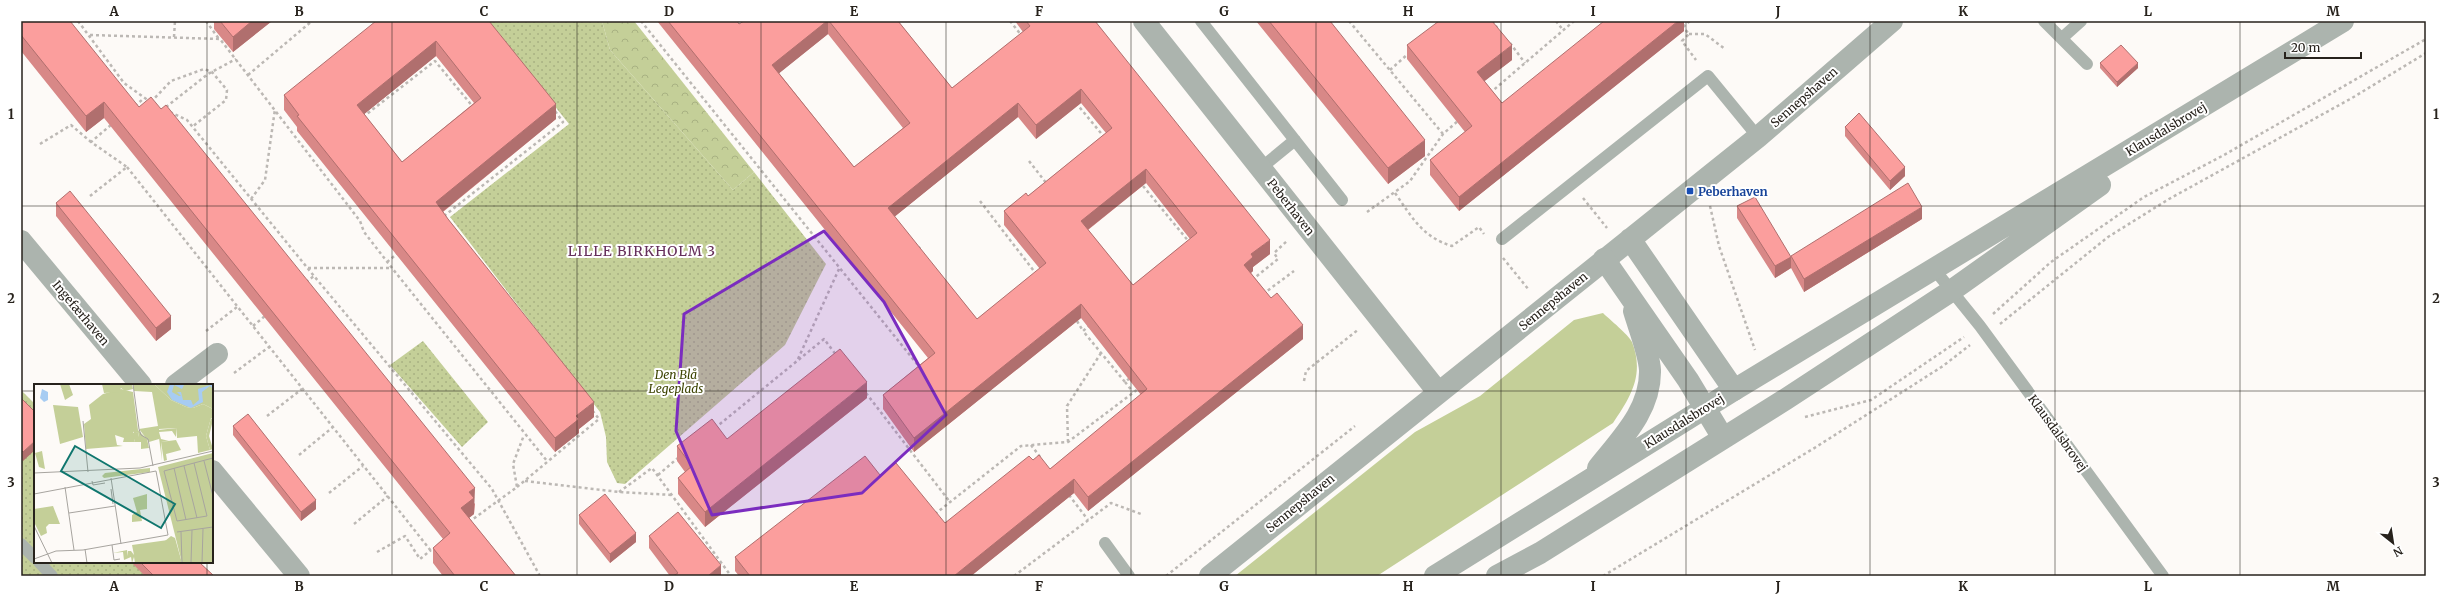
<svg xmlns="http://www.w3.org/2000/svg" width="2447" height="597" font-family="Merriweather,serif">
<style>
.grass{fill:#c4cf98}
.forest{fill:url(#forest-crowns)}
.park{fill:url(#park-dots)}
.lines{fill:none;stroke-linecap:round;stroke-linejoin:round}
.path{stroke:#bcb8b4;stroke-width:2.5;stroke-dasharray:3 3;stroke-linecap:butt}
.service{stroke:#acb4ae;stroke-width:12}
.minor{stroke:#acb4ae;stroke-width:22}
.tertiary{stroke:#acb4ae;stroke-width:22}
.wall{fill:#d88887;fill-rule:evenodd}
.shaded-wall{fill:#b06f6e}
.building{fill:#fb9e9d;stroke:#b06f6e;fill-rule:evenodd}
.marked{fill:#7b2cbf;fill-opacity:0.2;stroke:#7b2cbf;stroke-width:3;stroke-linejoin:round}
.grid{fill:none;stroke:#27221c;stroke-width:1;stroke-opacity:0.55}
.transit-dot{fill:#1a4fb4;stroke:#fff;stroke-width:1.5}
.labels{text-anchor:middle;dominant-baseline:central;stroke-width:4;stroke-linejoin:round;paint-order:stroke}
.street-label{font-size:12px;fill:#27221c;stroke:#fff}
.transit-label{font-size:12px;font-weight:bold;fill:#164399;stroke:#fff;text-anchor:start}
.park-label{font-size:12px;font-style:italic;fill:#3c4300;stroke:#fff}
.quarter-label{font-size:14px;letter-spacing:1px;fill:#662f5b;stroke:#fff}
.inset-road{fill:none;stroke:#a7a49f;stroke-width:1}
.view{fill:#0f766e;fill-opacity:0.15;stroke:#0f766e;stroke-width:2}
.inset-edge{fill:none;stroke:#27221c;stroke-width:2}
.neatline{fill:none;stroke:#27221c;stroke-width:1.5}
.grid-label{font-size:13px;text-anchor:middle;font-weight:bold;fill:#27221c}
</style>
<defs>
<pattern id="forest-crowns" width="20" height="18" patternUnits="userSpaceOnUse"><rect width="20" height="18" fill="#c4cf98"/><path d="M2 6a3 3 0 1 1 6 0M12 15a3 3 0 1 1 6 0" fill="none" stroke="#a8b182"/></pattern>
<pattern id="park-dots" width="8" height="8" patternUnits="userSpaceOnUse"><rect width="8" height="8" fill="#c4cf98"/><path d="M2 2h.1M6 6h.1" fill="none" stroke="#a8b182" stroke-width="1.8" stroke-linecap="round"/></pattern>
</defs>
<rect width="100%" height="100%" fill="#fdfaf7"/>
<path class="grass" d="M1603,313C1610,320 1628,334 1632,342C1645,375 1630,398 1613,423L1377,576H1235L1415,432L1480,396L1574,320Z"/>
<path class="forest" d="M602,21H634L754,172L733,190L610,50Z"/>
<path class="park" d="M487,21H602L610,50L733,190L754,172L826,264L785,345L625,484L617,483L607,462L606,437L600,412L450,217L569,124Z
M423,341L488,422L462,447L390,365Z
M21,390L35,404V562H189L203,576H21Z"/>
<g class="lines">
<path class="path" d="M78,21L124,83L149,101
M206,21L219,39
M641,21L921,369
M1010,21L1022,36
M1349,21L1443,134
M1492,21L1499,30
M1556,21L1563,30
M1678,21L1689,34L1682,41L1696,60
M1683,27L1690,21
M1689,34H1705L1725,49
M90,35L220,39L360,221L364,232L392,268L547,461
M174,37L175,21
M1510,43L1525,63
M1390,70L1409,53
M248,75L312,21
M1490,93L1574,21
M151,102L171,81L204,69L212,72L227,90L226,100L192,127
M1076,103L1105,138
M135,106L143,99
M166,107L208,74L236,59
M170,112L187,120L314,276L492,489L540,576
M363,117L435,61L474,108
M40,144L71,125L91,142
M1029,161L1047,184
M127,167L431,551
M1143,186L1190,243
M1395,193C1412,217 1422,237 1452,246L1479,227L1484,234
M90,196L127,167L91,142L112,124
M1583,198L1607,228
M251,199L265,180L275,109
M980,201L1037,275
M1710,206L1719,246L1755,350
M1367,212L1410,181L1443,134L1459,120
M444,216L563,122L555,111
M918,249L922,245
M1503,258L1529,290
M387,262L398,253
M308,268H392
M1252,280L1278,259L1274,253L1287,241
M306,282L314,276
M1263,294L1294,271
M1993,314L2051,262L2144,197L2224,155L2426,39
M1077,321L1083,331
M2000,324L2108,237L2169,199L2352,98L2426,53
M1090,325L1083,331L1125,382L1130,378
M253,326L265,316
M206,331L237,307
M798,359L839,269
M234,373L269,347
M1304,381L1306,371L1359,329
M1125,382L1133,392
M866,393L950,502
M267,416L302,389
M1805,417L1871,400L1964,337
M715,428L824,339L837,356
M1068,442L1067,406L1101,353
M1031,445L1041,458
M299,455L333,427
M658,475L679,457
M525,481L619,492L673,495
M517,487L599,419L592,410
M619,492L652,468L731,576
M329,493L363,466
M1069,495L1088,520
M935,514L1021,446L1068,442L1138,389
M469,522L517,487L513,464L524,435
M354,524L388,496
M377,552L405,536L420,559L431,550
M1014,576L1111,503L1141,514
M1166,576L1355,426
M1603,576L1816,447L1943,366L1970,345"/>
<path class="service" d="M1201,21L1342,200
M2044,21L2087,64
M2062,38L2081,21
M1261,168L1295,140
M1502,239L1708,76L1758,137
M1934,269L1980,326L2163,576
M1105,543L1129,576
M21,544L35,558
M39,562L52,576"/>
<path class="minor" d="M1144,21L1438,392
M1630,239L1734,390
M21,241L141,385
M176,385L217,354
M212,471L299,576
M1210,576L1758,137L1892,21"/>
<path class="tertiary" d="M1604,259L1688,380L1723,438
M1598,468C1621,439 1651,410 1650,370C1649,353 1639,328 1634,311
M1435,576L1734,390L2343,21
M1497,576L1540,553L1786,399L1951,291L2100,185"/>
</g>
<path class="wall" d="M21,21L139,107L475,504L474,514L469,518L516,576H443L433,563V548L443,539L104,118L86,132L21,51Z
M213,21H272L233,52L214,29V23Z
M489,21L556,119L443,212L448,219L594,417L579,429V433L555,452L297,131V127L284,110V95ZM436,56L474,103L402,162L364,114Z
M657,21H737L739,24L744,21H898L952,88L1023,32L1015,21H1095L1270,254L1253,267V271L1251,273L1303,339L1088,511L1074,493L971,576H739L735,571V557L880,475L945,523L1033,460L1050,469L1141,395L1081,318L914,452L883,409V395L928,358ZM828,34L903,128L854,167L779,73ZM1081,103L1106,133L1028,196L1004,211V225L1040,269L977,319L894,217L1018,117L1036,139ZM1146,183L1190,239L1133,285L1088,230Z
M1256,21H1330L1425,156L1388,184Z
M1684,21V31L1459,211L1430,175V160L1465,132L1407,59V45L1512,60L1484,81L1502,103Z
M2100,63L2138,68L2117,87L2100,68Z
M1845,127L1905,176L1890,190L1845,136Z
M56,203L171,329L156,341L56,216Z
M1737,206L1791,257L1922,219L1804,292L1791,268L1775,278L1737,218Z
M21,398L35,412L23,461L21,459Z
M867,398L705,527L678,494V478L685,472L677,461V446L727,439Z
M233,426L316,509L301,521L233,435Z
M579,515L636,542L610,563L579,524Z
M649,536L721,576H670L649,548Z
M131,562H199L214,576H145Z"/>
<path class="shaded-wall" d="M252,21H272L233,52V37Z
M827,21H828V34L772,79V65Z
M1678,21H1684V31L1459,211V197Z
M436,41V56L357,120V105Z
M1512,45V60L1477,87V72Z
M2138,63V68L2117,87V82Z
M1081,89V103L1036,139V125Z
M104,102V118L86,132V116Z
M1018,103V117L888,222V208Z
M556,104V119L436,217V202Z
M1425,140V156L1388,184V168Z
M1905,167V176L1890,190V181Z
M1146,169V183L1081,235V221Z
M1922,207V219L1804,292V279Z
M1270,240V254L1253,267V271L1244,279V265L1251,254Z
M1791,257V268L1775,278V266Z
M1081,304V318L914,452V438Z
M171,316V329L156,341V328Z
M1303,325V339L1088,511V497Z
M867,382V398L705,527V512Z
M594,402V417L579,429V433L555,452V438L576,416Z
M35,441V450L23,461V452Z
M1074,479V493L971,576H954Z
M475,488L474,514L461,524V508L469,492Z
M316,500V509L301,521V512Z
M636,533V542L610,563V554Z
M721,565V576H708Z"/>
<path class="building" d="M21,21H70L139,107L151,97L161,109L166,105L475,488L469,492L474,498L461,508L516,576H455L433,548L450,533L104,102L86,116L21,35Z
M220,21H252L233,37Z
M376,21H489L556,104L436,202L448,219L594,402L576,416L579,419L555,438L297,116L299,115L284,95ZM436,41L481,98L402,162L357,105Z
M668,21H737L739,24L744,21H827L772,65L854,167L910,123L829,21H898L952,88L1030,26L1026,21H1095L1270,240L1251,254L1253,257L1244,265L1271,298L1277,293L1303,325L1088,497L1074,479L954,576H750L735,557L865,456L880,475L896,463L945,523L1029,456L1033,460L1039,455L1050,469L1147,389L1081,304L914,438L883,395L935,353ZM1081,89L1112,128L1028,196L1026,193L1004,211L1046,263L977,319L888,208L1018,103L1036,125ZM1146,169L1197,233L1133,285L1081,221Z
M1269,21H1330L1425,140L1388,168Z
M1439,21H1492L1512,45L1477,72L1502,103L1604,21H1678L1459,197L1430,160L1472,126L1407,45Z
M2121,45L2138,63L2117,82L2100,63Z
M1859,113L1905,167L1890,181L1845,127Z
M1908,183L1922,207L1804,279L1791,256Z
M70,191L171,316L156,328L56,203Z
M1755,197L1791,257L1775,266L1737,206Z
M840,349L867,382L705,512L678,478L692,466L677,446L712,419L727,439Z
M21,398L35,412V441L23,452L21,450Z
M248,414L316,500L301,512L233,426Z
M605,494L636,533L610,554L579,515Z
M678,512L721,565L708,576H673L678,573L649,536Z
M140,562H199L214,576H154Z"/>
<path class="marked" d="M824,231L884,302L946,415L862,493L712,515L676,431L684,314Z"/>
<path class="grid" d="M207,21V385M392,21V576M577,21V576M761,21V576M946,21V576M1131,21V576M1316,21V576M1501,21V576M1686,21V576M1870,21V576M2055,21V576M2240,21V576M21,206H2426M21,391H35M212,391H2426M207,562V576"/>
<rect class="transit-dot" x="1686" y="187" width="8" height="8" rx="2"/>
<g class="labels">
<g class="street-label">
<text transform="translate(1804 97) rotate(-41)">Sennepshaven</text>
<text transform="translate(2166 129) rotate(-31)">Klausdalsbrovej</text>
<text transform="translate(1291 207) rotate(52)">Peberhaven</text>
<text transform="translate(1553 301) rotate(-39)">Sennepshaven</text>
<text transform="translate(81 313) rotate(50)">Ingefærhaven</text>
<text transform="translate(1684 421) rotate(-32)">Klausdalsbrovej</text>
<text transform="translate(2058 433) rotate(54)">Klausdalsbrovej</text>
<text transform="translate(1300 503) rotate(-39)">Sennepshaven</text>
</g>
<g class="transit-label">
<text x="1698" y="191">Peberhaven</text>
</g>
<g class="park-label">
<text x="676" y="374">Den Blå<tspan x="676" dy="14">Legeplads</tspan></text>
</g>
<g class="quarter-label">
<text x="642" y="251">LILLE BIRKHOLM 3</text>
</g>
</g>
<g transform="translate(34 384)">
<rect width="179" height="179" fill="#fdfaf7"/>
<path d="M99,0H120L137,16L152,23L159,24L169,20L179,25V34H177L172,52L176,66L164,69L163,52L143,54V44L125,45V55L115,58L105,45L124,42L118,8L100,7ZM87,5L99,8L104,46L99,48V49L104,48L105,53L100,55L101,58H89L90,54L81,51L83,61L89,62L52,65L50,40L57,35L55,21L69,10ZM19,21L44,23L49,53L26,60ZM142,56L147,66L132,70L133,76L130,77L127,58ZM8,67L11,85L5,83L1,69ZM116,84V88L70,94L68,92L71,89ZM134,156L138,179H101L100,173L98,179L97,173L90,176L89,168L79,169L93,166L94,172V167H97L100,171L98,161Z" fill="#c4cf98"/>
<path d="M68,0H98L99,5L91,7L87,4L85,8L70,9ZM120,0H179V25L169,20L159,24L152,23L137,16ZM177,34L179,36L175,52L179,65L176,66L172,52ZM143,44L142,53L138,47L125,48L127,55L135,57L127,58L128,77L124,46ZM104,46L113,55L115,64L107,65V58H101L99,52L105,53L104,48L100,50L99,46ZM137,152L141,154L148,179L136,178L131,157Z" fill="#c4cf98"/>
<path d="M26,0H35L39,11L31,16ZM149,0L167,1L173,0L164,5L165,16L159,21L157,16H149L138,8L141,1L149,5Z" fill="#c4cf98"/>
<path d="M179,69V179H148L124,83ZM113,110V125L106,126L108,137L98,138V131L103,128L99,114ZM19,122L26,140H15L12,143L13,149L7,152L0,138V125Z" fill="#c4cf98"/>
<path d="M136,0L150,1L148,5L140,1L138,8L145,12H147L143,8H147L149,16H157L159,21L165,16L164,5L179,0V5L176,2L168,8L169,18L157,24L138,16L133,8ZM8,5L14,8V16L10,18L6,14Z" fill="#a7ccf2"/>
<path class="inset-road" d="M99,0L105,45L107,51L114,55L119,82M49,37L54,88M170,77L179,112M160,79L173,132L143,137L130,87ZM160,79L179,74M150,82L163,134M140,84L152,136M0,89L106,84L179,67M77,94L87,160M58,97L59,101L71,99M31,103L40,166M77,105L79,120M0,110L122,87L134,151L49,166L22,167L0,175M35,129L81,122M0,142L18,179M143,148L179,143M147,148L148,179M78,161L80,176L86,175M51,165L53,179M157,179L158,146M168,179L169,145"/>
<path class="view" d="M41,62L141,120L127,144L27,87Z"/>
<rect width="179" height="179" class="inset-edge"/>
</g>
<rect width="2447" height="597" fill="none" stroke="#ffffff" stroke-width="44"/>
<g transform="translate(2393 543) rotate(150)" stroke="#ffffff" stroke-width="3" paint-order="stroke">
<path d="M0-3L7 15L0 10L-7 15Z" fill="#27221c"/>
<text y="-6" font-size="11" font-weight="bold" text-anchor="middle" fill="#27221c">N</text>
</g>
<path d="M2285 52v6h76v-6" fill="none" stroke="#27221c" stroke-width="2"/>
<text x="2291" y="52" font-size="12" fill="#27221c" stroke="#ffffff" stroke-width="3" paint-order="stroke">20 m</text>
<rect x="22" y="22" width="2403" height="553" class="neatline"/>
<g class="grid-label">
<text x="114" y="16">A</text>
<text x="299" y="16">B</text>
<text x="484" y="16">C</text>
<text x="669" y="16">D</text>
<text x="854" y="16">E</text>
<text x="1039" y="16">F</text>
<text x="1224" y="16">G</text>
<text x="1408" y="16">H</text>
<text x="1593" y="16">I</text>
<text x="1778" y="16">J</text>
<text x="1963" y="16">K</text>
<text x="2148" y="16">L</text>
<text x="2333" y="16">M</text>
<text x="11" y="119">1</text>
<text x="2436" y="119">1</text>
<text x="11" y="303">2</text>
<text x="2436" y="303">2</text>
<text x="11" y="487">3</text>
<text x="2436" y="487">3</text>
<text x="114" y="591">A</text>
<text x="299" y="591">B</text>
<text x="484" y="591">C</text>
<text x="669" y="591">D</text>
<text x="854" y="591">E</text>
<text x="1039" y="591">F</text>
<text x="1224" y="591">G</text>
<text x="1408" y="591">H</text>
<text x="1593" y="591">I</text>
<text x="1778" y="591">J</text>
<text x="1963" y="591">K</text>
<text x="2148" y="591">L</text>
<text x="2333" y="591">M</text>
</g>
</svg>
